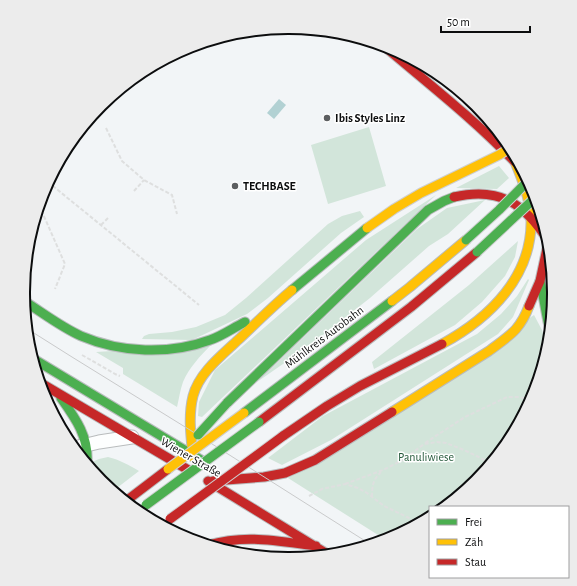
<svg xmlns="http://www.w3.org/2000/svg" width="577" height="586" font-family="'Alegreya Sans',sans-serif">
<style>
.green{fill:#d2e5da}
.water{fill:#b2d1d3}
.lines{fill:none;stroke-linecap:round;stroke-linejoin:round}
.street-casing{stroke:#b9bcbd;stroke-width:15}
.fast-casing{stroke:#b9bcbd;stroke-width:11}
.slow-casing{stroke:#b9bcbd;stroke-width:11}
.jam-casing{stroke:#b9bcbd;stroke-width:11}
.path{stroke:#dedfdf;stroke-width:2;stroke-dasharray:4 2;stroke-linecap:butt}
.street{stroke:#fdfefe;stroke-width:13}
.fast{stroke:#4caf50;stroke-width:9}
.slow{stroke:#ffc107;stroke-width:9}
.jam{stroke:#c62828;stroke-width:9}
.tram{stroke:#c9cacb;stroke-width:1}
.fast-bridge-casing{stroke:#cecfd0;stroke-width:11;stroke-linecap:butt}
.slow-bridge-casing{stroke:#cecfd0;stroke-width:11;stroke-linecap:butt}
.jam-bridge-casing{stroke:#cecfd0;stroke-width:11;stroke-linecap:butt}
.fast-bridge{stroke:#4caf50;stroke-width:9}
.slow-bridge{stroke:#ffc107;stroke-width:9}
.jam-bridge{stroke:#c62828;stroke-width:9}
.poi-dot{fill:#5c5e60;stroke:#fff;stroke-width:1.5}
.labels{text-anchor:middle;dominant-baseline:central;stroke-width:3;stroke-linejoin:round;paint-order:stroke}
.poi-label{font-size:12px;font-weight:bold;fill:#0c0d0e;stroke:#fff;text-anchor:start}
.street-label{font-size:12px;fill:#0c0d0e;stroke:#fff}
.park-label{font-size:12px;fill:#23583a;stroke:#fff}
.rim{fill:none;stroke:#0c0d0e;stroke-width:2}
</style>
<rect width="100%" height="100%" fill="#f2f5f7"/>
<path class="green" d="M369,127L386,186L328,204L311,145Z
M499,166L509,178L497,189L456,188Z
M436,195L202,417L198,416L199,402L215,370L366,240Z
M485,200L448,234L429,246L370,298L306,348L257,382L417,229L447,208Z
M360,211L364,217L341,233L268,298L247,314L192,340L142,339L144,336L149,334L172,332L196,327L225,315L246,298L328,224L342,216Z
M518,241L515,257L505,276L482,302L455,325L374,369L372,362L469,285Z
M528,279L529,280L513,317L498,334L331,440L282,465L268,458L323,416L477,334L501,314L517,296Z
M534,315L542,330L548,349L534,395L509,441L476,481L444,507H430V517L390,538L386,540L288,478Z
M211,345C200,356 189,368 183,382C180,390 179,399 177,407L123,374V368L96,352Z
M108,457C120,460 129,465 139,471L113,491L101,481L91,469L92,462L99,459Z"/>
<path class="water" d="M279,99L286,105L274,119L267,113Z"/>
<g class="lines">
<defs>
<path id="street" d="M74,448L99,442L132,437"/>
<path id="fast" d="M540,281C544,298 546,314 550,331
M292,290L367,228
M24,301C43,313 61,327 81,336C121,353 169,355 210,340C222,336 233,328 245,322
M32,358L201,460
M61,398C76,419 89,437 87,464
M227,403L428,210L444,201L454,197
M244,413L392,301"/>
<path id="slow" d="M392,301L410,287L466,240
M442,344C490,318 533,276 531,218C530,199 522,179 515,162
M392,412L489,351C498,344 509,337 516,329C522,322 526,314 529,306
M193,457C191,437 188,416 193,396C199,373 221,356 238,340C256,323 273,306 292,290"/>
<path id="jam" d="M384,46C429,84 475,120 515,162
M454,197C500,186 525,204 549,242
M529,306L540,281L548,244
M39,382L190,471
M259,422L411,307L477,252
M283,436L327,406L360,386L442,344
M208,481L329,555
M213,481L264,477L285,473L315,460L392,412
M126,501L168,469
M208,545C246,534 277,541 316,546"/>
</defs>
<use href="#street" class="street-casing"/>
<use href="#fast" class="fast-casing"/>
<use href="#slow" class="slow-casing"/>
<use href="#jam" class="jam-casing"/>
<path class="path" d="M106,128L122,161L144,180L172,195L177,214
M48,182L199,305
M134,191L144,180
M39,205L65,264L55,289
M101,225L108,218
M82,355L115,374L120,376
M425,443L465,417L507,397H519L531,400
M345,484L383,470L403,460L424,444L437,442L446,443L464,450L491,463
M309,496L322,489L345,484L358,488L367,493L384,506L409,518L417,524
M372,497C372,485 373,480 381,472"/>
<use href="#street" class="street"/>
<use href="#fast" class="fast"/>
<use href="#slow" class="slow"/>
<use href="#jam" class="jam"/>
<path class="tram" d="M26,328L72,357L190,430L370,544"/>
<defs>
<path id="fast-bridge" d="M466,240L499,210L528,181
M477,252L536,197
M198,435L227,403
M146,505L259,422"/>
<path id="slow-bridge" d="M367,228L394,209L421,193L499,155L510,148
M548,244L549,241
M168,469L244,413"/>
<path id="jam-bridge" d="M170,519L283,436"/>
</defs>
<use href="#fast-bridge" class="fast-bridge-casing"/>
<use href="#slow-bridge" class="slow-bridge-casing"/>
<use href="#jam-bridge" class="jam-bridge-casing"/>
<use href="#fast-bridge" class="fast-bridge"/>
<use href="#slow-bridge" class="slow-bridge"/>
<use href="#jam-bridge" class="jam-bridge"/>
</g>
<g class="poi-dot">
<circle cx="327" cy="118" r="4"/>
<circle cx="235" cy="186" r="4"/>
</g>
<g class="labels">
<g class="poi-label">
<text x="335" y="118">Ibis Styles Linz</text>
<text x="243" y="186">TECHBASE</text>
</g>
<g class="street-label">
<text transform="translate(324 337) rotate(-37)">Mühlkreis Autobahn</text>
<text transform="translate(191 457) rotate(30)">Wiener Straße</text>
</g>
<g class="park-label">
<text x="426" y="457">Panuliwiese</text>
</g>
</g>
<path d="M0 0H577V586H0ZM288 34H289A258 258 0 0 1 547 292V294A258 258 0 0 1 289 552H288A258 258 0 0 1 30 294V292A258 258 0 0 1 288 34Z" fill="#ececec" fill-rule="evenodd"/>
<path class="rim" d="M288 34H289A258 258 0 0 1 547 292V294A258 258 0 0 1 289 552H288A258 258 0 0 1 30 294V292A258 258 0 0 1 288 34Z"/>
<rect x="429" y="506" width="140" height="72" fill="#ffffff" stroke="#9e9e9f"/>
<rect x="437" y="519" width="20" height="6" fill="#4caf50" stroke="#9e9e9f"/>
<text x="465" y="526" font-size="12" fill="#0c0d0e">Frei</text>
<rect x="437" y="539" width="20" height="6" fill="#ffc107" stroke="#9e9e9f"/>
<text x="465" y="546" font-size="12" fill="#0c0d0e">Zäh</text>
<rect x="437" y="559" width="20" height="6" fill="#c62828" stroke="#9e9e9f"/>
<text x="465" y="566" font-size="12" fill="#0c0d0e">Stau</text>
<path d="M441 26v6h89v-6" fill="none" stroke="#0c0d0e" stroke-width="2"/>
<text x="447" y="26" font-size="12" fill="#0c0d0e" stroke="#ffffff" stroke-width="3" paint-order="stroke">50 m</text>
</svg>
